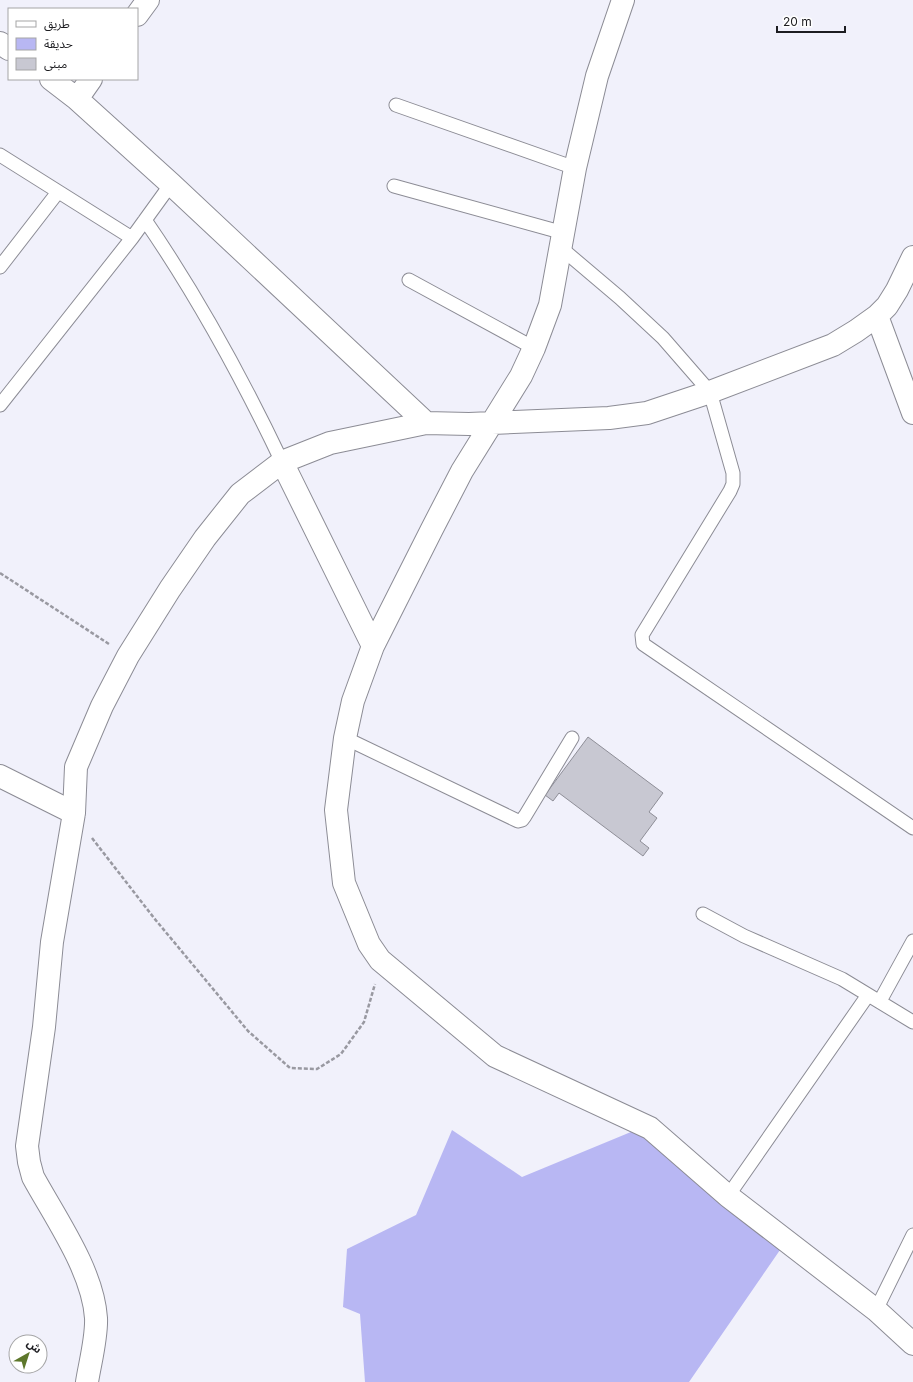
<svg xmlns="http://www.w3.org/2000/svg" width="913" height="1382" font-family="Inter,'Noto Sans Arabic',sans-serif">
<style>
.green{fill:#b8b7f3}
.building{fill:#c8c8d2;stroke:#8e8e97}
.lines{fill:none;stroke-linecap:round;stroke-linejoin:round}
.lane-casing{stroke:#8c8c95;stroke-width:15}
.street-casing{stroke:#8c8c95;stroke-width:24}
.path{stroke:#9999a1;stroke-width:2.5;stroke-dasharray:4 2;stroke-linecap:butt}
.lane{stroke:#fff;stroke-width:13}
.street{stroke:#fff;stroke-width:22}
</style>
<rect width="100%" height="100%" fill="#f1f1fb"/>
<path class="green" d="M643,1127L780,1250L689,1382H365L360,1314L343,1307L347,1249L416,1215L452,1130L522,1177Z"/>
<path class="building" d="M588,737L663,793L649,812L657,818L640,841L649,848L643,856L559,793L553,801L545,795Z"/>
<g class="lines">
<defs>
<path id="lane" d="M396,105L575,168
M0,155L132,238
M394,186L564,233
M145,220C198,297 242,378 282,462
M561,248L620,298L663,338L710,392L733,473V484L730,491L642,635L643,644L913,828
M0,267L58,192
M409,280L534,348
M0,405L132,238L171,184
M345,738L518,821L522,820L525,816L572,738
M703,914L744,936L842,979L913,1022
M880,1001L913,941
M728,1196L868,995
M876,1310L913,1235"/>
<path id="street" d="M623,0L597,76L575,168L550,305L534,348L521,376L462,471L432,529L373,646L353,701L345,738L336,810L344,883L369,944L380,960L495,1056L650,1128L728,1196L876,1310L913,1344
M137,15L148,0
M0,43L9,49
M51,79L77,99L171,184L426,423
M77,99L91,79
M877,316L913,413
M282,462L373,646
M0,776L74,813
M87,1382C90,1363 97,1337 96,1318C93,1271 56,1219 33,1177L29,1162L27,1146L44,1027L52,942L74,813L76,767L102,706L128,656L170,589L205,538L240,494L282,462L330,443L426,423L469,424L609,418L647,413L710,392L833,345L856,331L877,316L887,306L897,290L913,257"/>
</defs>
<use href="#lane" class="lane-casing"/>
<use href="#street" class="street-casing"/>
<path class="path" d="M0,573L109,644
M92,838L154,918L248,1031L290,1068L317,1069L341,1054L364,1022L375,984"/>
<use href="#lane" class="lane"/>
<use href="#street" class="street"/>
</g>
<rect x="8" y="8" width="130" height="72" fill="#ffffff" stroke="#a5a5a6"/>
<rect x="16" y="21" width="20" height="6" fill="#ffffff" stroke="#a5a5a6"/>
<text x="44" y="28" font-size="12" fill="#1d1d21">طريق</text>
<rect x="16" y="38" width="20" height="12" fill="#b8b7f3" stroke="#a5a5a6"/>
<text x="44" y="48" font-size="12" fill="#1d1d21">حديقة</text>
<rect x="16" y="58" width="20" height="12" fill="#c8c8d2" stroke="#a5a5a6"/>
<text x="44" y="68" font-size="12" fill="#1d1d21">مبنى</text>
<g transform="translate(28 1354) rotate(39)"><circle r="19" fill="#ffffff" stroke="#a5a5a6"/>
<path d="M0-3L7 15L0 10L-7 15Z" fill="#5d772b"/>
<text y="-6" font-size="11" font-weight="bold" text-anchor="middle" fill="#1d1d21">ش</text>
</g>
<path d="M777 26v6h68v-6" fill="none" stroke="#1d1d21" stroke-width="2"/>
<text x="783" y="26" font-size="12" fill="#1d1d21" stroke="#ffffff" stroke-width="3" paint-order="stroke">20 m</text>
</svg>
